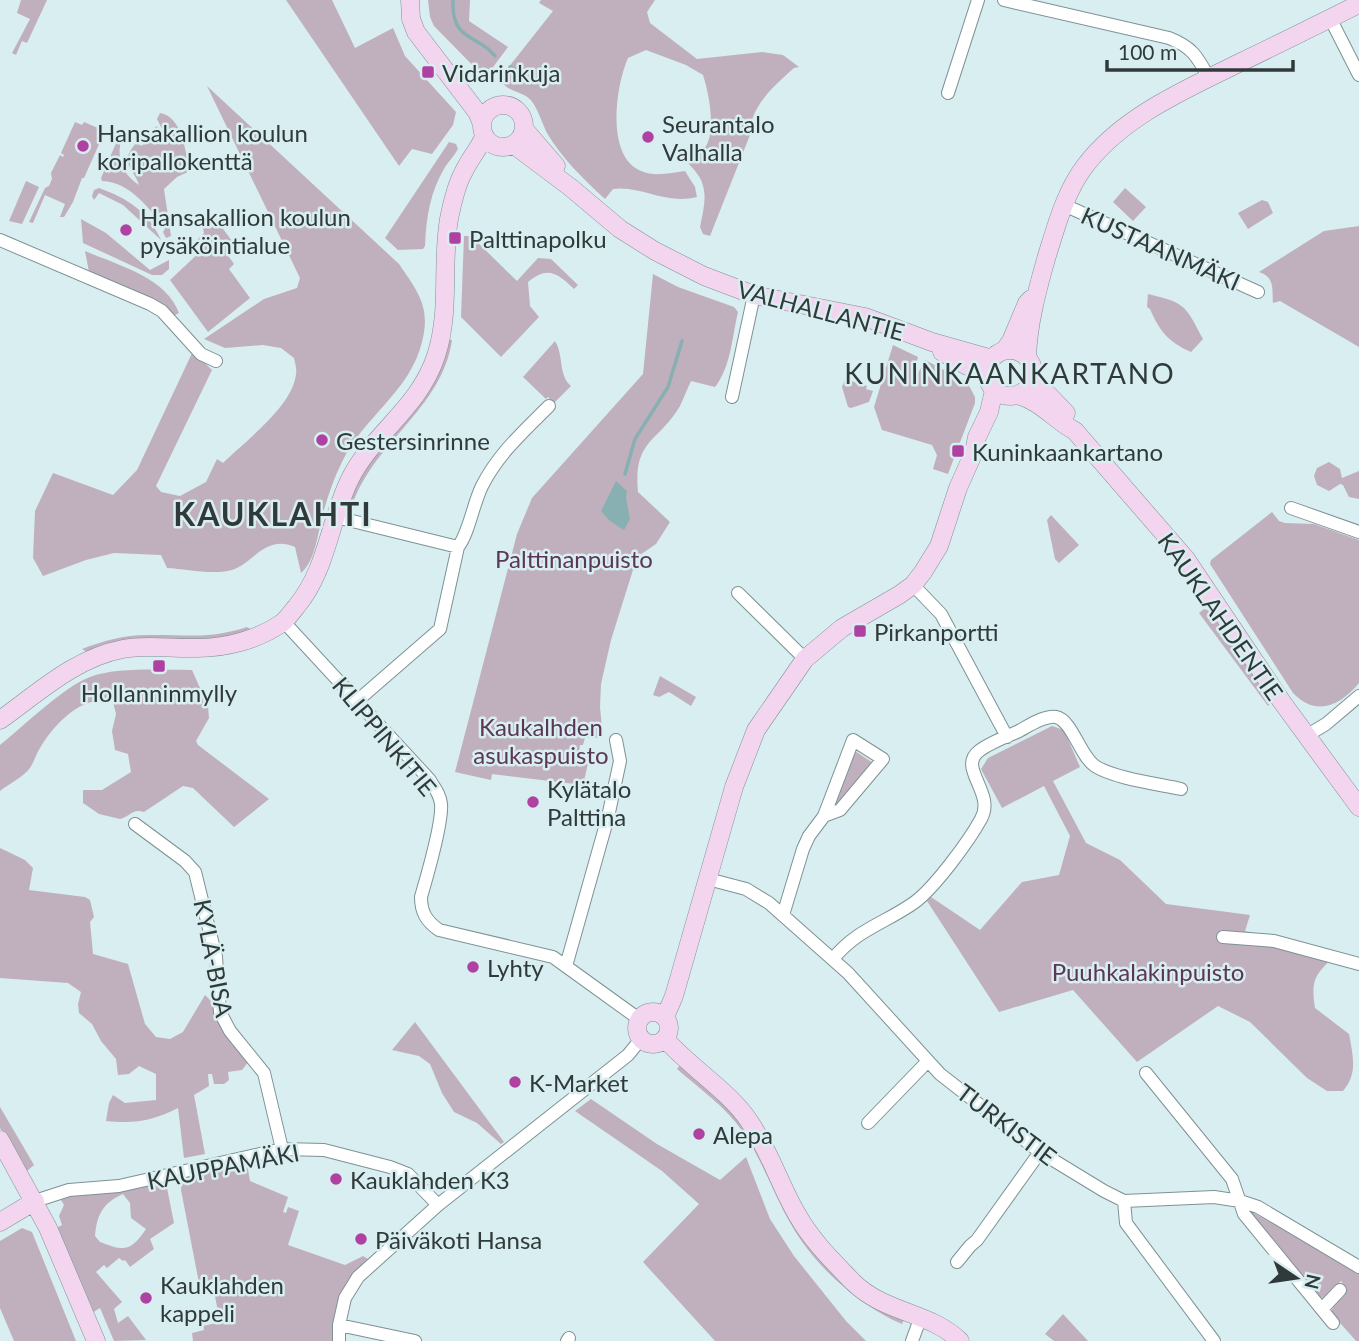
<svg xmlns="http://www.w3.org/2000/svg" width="1359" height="1341" font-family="Lato,sans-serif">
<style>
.green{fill:#c0b0bd;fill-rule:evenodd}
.water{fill:#88afb2}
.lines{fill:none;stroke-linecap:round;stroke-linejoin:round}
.stream{stroke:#88afb2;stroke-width:3.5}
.street-casing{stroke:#7e9294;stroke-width:14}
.secondary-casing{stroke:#7e9294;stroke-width:19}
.street{stroke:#fff;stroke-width:12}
.secondary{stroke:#f4d5f0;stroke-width:18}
.poi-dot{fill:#ae41a1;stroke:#d8eef0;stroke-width:2.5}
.labels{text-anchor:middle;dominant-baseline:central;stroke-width:5;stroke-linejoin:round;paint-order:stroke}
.poi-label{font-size:24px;fill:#313a3a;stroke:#d8eef0;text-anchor:start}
.street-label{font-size:24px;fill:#313a3a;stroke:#d8eef0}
.park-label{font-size:24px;fill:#5c3656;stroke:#d8eef0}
.quarter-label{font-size:28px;letter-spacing:2px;fill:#313a3a;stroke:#d8eef0}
.district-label{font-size:32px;font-weight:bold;letter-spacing:2px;fill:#313a3a;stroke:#d8eef0}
</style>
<rect width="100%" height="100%" fill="#d8eef0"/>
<path class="green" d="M21,0H47L27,43L22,41L16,55L12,53L30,19L17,13Z
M286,0H332L355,48L393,28L405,56L456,112L453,125L432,154L412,149L399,166Z
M428,0H470L469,21L508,47L485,78L434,26L430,17Z
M541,0H655L647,12L650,23L697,59L762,52L783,55L799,67L794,68C775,85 749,107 750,135L710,236L703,234L700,227C703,211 708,196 701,180C697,171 688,165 684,156L688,147L704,149C717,133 709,94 703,75L686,65L646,50L628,58C616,85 605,156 641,171C655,177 671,173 685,171L695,187L697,197C665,205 641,185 613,189L605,199C584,180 561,157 547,133C542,123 539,112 533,103C525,91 509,93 502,82L504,73L553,11L539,3Z
M207,86L399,264C418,292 431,307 422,342C410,392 362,418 342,462C334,478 328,496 323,513C318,531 316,560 301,573L295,547C267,535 255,560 235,569C215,576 187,569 167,568L161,555L114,553L86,560L43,576L33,558L35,511L53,473L113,495L137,470L193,351L212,370L156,486L161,492L180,496L206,482L217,459L223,463C245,441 293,406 296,374C297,369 295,363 294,358L281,348L263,345L225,348L204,339L264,299L297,288L300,278Z
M160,113C183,117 185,152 190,171L177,177L164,189L171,236L166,238L163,232L165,229C150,209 130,182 102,181L101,178L120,134L123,135C115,155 121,174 139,185C133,167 118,163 137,142L141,146L145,143L141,138L157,126L159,131L162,129L157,119Z
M75,122L82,125L84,122L105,131L84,178H82L73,202L64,217H60L65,204L45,195L33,223L29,222L45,188L49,186L52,179L51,173L60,155L63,157L64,155L61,153Z
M449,142L456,144L458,149C454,156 449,161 445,167C430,192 426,218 425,246L423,249L398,250L385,238Z
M26,181L39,187L22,224L9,221Z
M99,188C127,198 149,212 161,240L123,205L99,193L94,200L92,196L94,190Z
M1125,188L1146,207L1133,221L1113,202Z
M1262,200L1268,202L1273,213L1248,229L1238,213Z
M215,218L232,241L228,244L232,250L227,254L234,264L229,269L250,298L208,332L170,280L203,249L197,240L204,233L203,228Z
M81,219L106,233L150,270L169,260V269L162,275H152L83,243Z
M1359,226V347L1280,301L1273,303C1272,289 1275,277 1259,272L1324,231Z
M464,236H471L517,281L538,258L551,259L578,285L574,289C557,272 547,266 528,282L530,306L539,317L501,357L461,317Z
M85,251C117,265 166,277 179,313L173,316L89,272Z
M653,274L678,287L734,307L738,312C732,337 731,367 715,387L691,381C687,389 684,398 680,406C658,443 633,439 638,492L670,522L656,544L637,557L611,640L601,684L600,707L603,738H585L583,745H580L579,752L590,755L583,785L492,774L491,780L455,772L517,534L532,498L643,374Z
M1148,294C1187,303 1185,306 1203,339L1191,352C1168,342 1159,330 1150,309L1147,307Z
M448,339L452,340C442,410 371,443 351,509L347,508L358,478Z
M555,341C564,355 558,375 571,386L554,403L548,397L546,399L523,377Z
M893,345L918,357L913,377H916L925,360L967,382L975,397V403L948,474L933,469L937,455L932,445L882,430L874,407Z
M845,379L867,386L866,389L873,391L869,402L851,408L848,407L842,387Z
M1329,462L1340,469L1342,478L1359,471V499L1349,497L1343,485L1340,484L1329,491L1317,485L1314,476L1317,468Z
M1272,512L1279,521L1285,523L1314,524L1359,540V683C1340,706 1316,717 1293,693L1210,564L1211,560Z
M1051,515L1079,545L1059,563L1055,559L1047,520Z
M1204,609L1214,612L1271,702L1268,706L1199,613Z
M247,627L252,630L240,636L88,653L82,649C103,641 124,635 147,635C186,634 207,640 247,627Z
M192,670L208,706L209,718L196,741L198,745L269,799L234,827L193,788L183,786L144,812C132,808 131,816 120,819L99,814L83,803V790H102L131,772L128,754L115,750L112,731L116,714L113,702C83,693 54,724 40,748C36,754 34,762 30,768C23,777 9,784 0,791V745C24,726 63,687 90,677C115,667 165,670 192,670Z
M660,676L696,697L691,706L669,692L659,697L653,695Z
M1052,726L1064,730L1080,767L1053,781L1086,843L1120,860L1166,904L1250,915L1245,931L1339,952C1317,973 1310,977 1315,1008L1349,1034C1353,1056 1358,1074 1343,1091H1327L1307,1078L1250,1022L1218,1006L1137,1062L1073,990L999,1012L927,901L931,897L980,930L1022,882L1059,875L1070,836L1044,786L1002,808L981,769L988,758Z
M855,751L873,763L838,805L834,804Z
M0,848L25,860L33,868L29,890L85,897L90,900L94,917L90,922L93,954L128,964L145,1024L156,1037L170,1039L183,1032L205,995L214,1004L249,1061L242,1070L228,1072L229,1080L224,1084H214L212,1074H208L209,1086L194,1095L205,1154L184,1158L178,1108C152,1121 135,1124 106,1121L109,1103L113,1095L125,1103L156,1100V1074L139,1066L129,1074L118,1075L116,1059L101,1041L92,1024L79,1013L78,1004L81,992L68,983L0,978Z
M415,1022L504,1142L501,1144L477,1123L454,1112L442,1093L430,1064L419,1056L392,1050Z
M680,1065L727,1107L743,1124L790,1214L904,1319L902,1324C859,1306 815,1266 792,1226C774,1196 763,1161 743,1132C726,1107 700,1089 677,1069Z
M591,1099L657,1144L720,1180L746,1157L770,1219L794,1256L846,1321L866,1341H715L643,1262L699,1204L662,1171L575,1111Z
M0,1107L34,1165L27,1171L0,1128Z
M247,1164L250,1181L288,1197L283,1212L286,1213L288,1207L299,1211L288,1245L345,1265L363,1256L368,1259C347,1282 332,1310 333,1341H193L192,1333L204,1330L203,1326L220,1322L213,1286L200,1288L181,1190L182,1182L187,1177Z
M160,1183L167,1188L174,1223L150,1239L154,1249L130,1267L125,1260L123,1261L119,1258L107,1268L104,1265L96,1272L122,1302L114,1309L118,1323L128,1316L146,1340L114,1341L100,1308L92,1313L56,1228L62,1225L59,1216L64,1205L61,1200L69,1196L121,1191ZM123,1194L130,1203L131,1218L146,1229C131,1251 125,1252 100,1242L95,1236C97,1214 103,1203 123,1194Z
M1252,1212L1359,1273V1341H1356C1347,1330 1338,1322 1331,1311L1346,1288L1341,1281L1325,1298L1318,1297L1251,1213Z
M22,1228L32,1232L76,1341H14L0,1308V1241Z
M1063,1314L1088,1341H1054L1045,1334Z"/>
<path class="water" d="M616,481L627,491L626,498L630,519L624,530L610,521L601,511Z"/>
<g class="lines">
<path class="stream" d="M453,0C451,42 478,34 495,56
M510,67L523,74
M625,474L635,439L668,387L682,341"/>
<defs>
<path id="street" d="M1004,0L1169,38C1192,47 1197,56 1209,78
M1330,18L1359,75
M948,93L978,0
M1064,205L1258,292
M0,240L150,304L162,311L201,354L216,361
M732,397L754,295
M1291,508L1359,532
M336,517L458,547
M913,585L941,614L1007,737
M738,593L805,659
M284,622L429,779C434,787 440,794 441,804C443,823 427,876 421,897C421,912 426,921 439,930L553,957L639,1019
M357,701L440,629L458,547C469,533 473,504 482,486C498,454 524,431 549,406
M1306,736L1326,724L1359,696
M135,824L185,861L195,872L216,957L220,1012L230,1031L264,1073L282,1149
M708,879L746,889L769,903L848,973L940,1074L1040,1152L1104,1191L1124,1201L1214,1197L1240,1201L1258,1207L1359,1267
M783,915L803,849L809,836L824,816L840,810L883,759L853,740L824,816
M1223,937L1274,941L1359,964
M833,959C857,929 886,923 915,902C935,887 969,841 981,819C996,793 957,768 979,751C989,743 1005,737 1017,732C1027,727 1044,715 1056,717C1072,720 1080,756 1095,766C1113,778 1158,784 1181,789
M566,966L608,817L620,761L616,740
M1146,1073L1232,1179L1244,1214L1333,1323
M868,1123L927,1062
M35,1201L69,1190L119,1186L282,1149L324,1150L390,1167L408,1174L438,1205
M1124,1201L1126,1223L1214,1341
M957,1262L970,1246L977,1240L1040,1152
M1322,1309L1340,1290
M339,1325L415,1341
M339,1341V1325L345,1298L358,1277L438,1205L628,1055L641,1039
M567,1341L569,1338
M912,1341L920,1319"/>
<path id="secondary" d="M410,0L411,19L416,32L477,112L482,124
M482 126a21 21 0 1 1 42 0a21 21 0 1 1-42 0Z
M524,129L556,166
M514,145L570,187L620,229L655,251L704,276L754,295L865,317L932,342L992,359
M987 373a23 23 0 1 1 46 0a23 23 0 1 1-46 0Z
M1004,351L1011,341L1027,303L1031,299
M942,352L967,366L987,372
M1027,358C1028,324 1037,291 1046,259C1056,227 1065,192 1085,166C1123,116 1185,90 1239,63C1279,44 1319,24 1359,4
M1032,378L1066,413
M1017,395C1041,401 1054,420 1075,431L1186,559L1282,702L1359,807
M0,720C38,693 75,658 123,649C147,644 172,649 197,648C226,648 257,640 282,623C287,619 292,612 296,607C327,570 329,523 349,481C372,433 418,410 436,356C451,310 441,264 449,219C452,204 456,186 463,173C469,160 478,150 484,137
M637 1028a16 16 0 1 1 32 0a16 16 0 1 1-32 0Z
M665,1017L674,996L734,787L756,730L805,659L842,628L899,595L913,585L923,572L939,546L958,488L974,452L977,437L989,412L994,390
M665,1039C690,1067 730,1092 749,1121C770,1151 780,1186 798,1216C812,1241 834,1262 853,1282C884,1313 931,1312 960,1341
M0,1140L48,1228L96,1341
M0,1222L35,1201"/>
</defs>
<use href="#street" class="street-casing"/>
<use href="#secondary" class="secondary-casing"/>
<use href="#street" class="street"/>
<use href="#secondary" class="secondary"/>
</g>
<g class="poi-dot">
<rect x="421" y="65" width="14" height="14" rx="3.5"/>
<circle cx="648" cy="137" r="7"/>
<circle cx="83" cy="146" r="7"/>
<circle cx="126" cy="230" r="7"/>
<rect x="448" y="231" width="14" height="14" rx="3.5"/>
<circle cx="322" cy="440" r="7"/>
<rect x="951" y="444" width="14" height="14" rx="3.5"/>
<rect x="853" y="624" width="14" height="14" rx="3.5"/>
<rect x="152" y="659" width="14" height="14" rx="3.5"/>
<circle cx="533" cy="802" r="7"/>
<circle cx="473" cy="967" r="7"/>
<circle cx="515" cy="1082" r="7"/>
<circle cx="699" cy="1134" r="7"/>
<circle cx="336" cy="1179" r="7"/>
<circle cx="361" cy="1239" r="7"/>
<circle cx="146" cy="1298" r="7"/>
</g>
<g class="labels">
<g class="poi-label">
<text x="442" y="72">Vidarinkuja</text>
<text x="662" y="123">Seurantalo<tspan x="662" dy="28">Valhalla</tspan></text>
<text x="97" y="132">Hansakallion koulun<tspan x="97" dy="28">koripallokenttä</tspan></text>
<text x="140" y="216">Hansakallion koulun<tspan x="140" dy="28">pysäköintialue</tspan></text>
<text x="469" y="238">Palttinapolku</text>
<text x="336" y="440">Gestersinrinne</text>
<text x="972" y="451">Kuninkaankartano</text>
<text x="874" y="631">Pirkanportti</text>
<text x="159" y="692" text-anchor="middle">Hollanninmylly</text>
<text x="547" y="788">Kylätalo<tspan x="547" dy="28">Palttina</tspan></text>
<text x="487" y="967">Lyhty</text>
<text x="529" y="1082">K-Market</text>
<text x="713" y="1134">Alepa</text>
<text x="350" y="1179">Kauklahden K3</text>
<text x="375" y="1239">Päiväkoti Hansa</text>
<text x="160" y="1284">Kauklahden<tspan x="160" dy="28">kappeli</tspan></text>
</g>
<g class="street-label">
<text transform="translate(1161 248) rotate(24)">KUSTAANMÄKI</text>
<text transform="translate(821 310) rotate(15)">VALHALLANTIE</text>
<text transform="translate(1221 616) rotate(55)">KAUKLAHDENTIE</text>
<text transform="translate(385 736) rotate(50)">KLIPPINKITIE</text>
<text transform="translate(214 958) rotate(79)">KYLÄ-BISA</text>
<text transform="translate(1007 1124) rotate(37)">TURKISTIE</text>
<text transform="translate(223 1166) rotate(-11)">KAUPPAMÄKI</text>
</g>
<g class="park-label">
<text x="574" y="558">Palttinanpuisto</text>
<text x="541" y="726">Kaukalhden<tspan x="541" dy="28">asukaspuisto</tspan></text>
<text x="1148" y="971">Puuhkalakinpuisto</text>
</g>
<g class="quarter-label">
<text x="1010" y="373">KUNINKAANKARTANO</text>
</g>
<g class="district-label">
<text x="273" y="513">KAUKLAHTI</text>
</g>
</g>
<g transform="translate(1296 1278) rotate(103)" stroke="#d8eef0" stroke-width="5" paint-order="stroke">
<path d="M0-5L12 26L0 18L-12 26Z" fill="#313a3a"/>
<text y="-10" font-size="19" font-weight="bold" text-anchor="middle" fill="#313a3a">N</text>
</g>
<path d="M1107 60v10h186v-10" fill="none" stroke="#313a3a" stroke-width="3.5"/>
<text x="1118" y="60" font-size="21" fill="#313a3a" stroke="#d8eef0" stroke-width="5" paint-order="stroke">100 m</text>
</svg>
